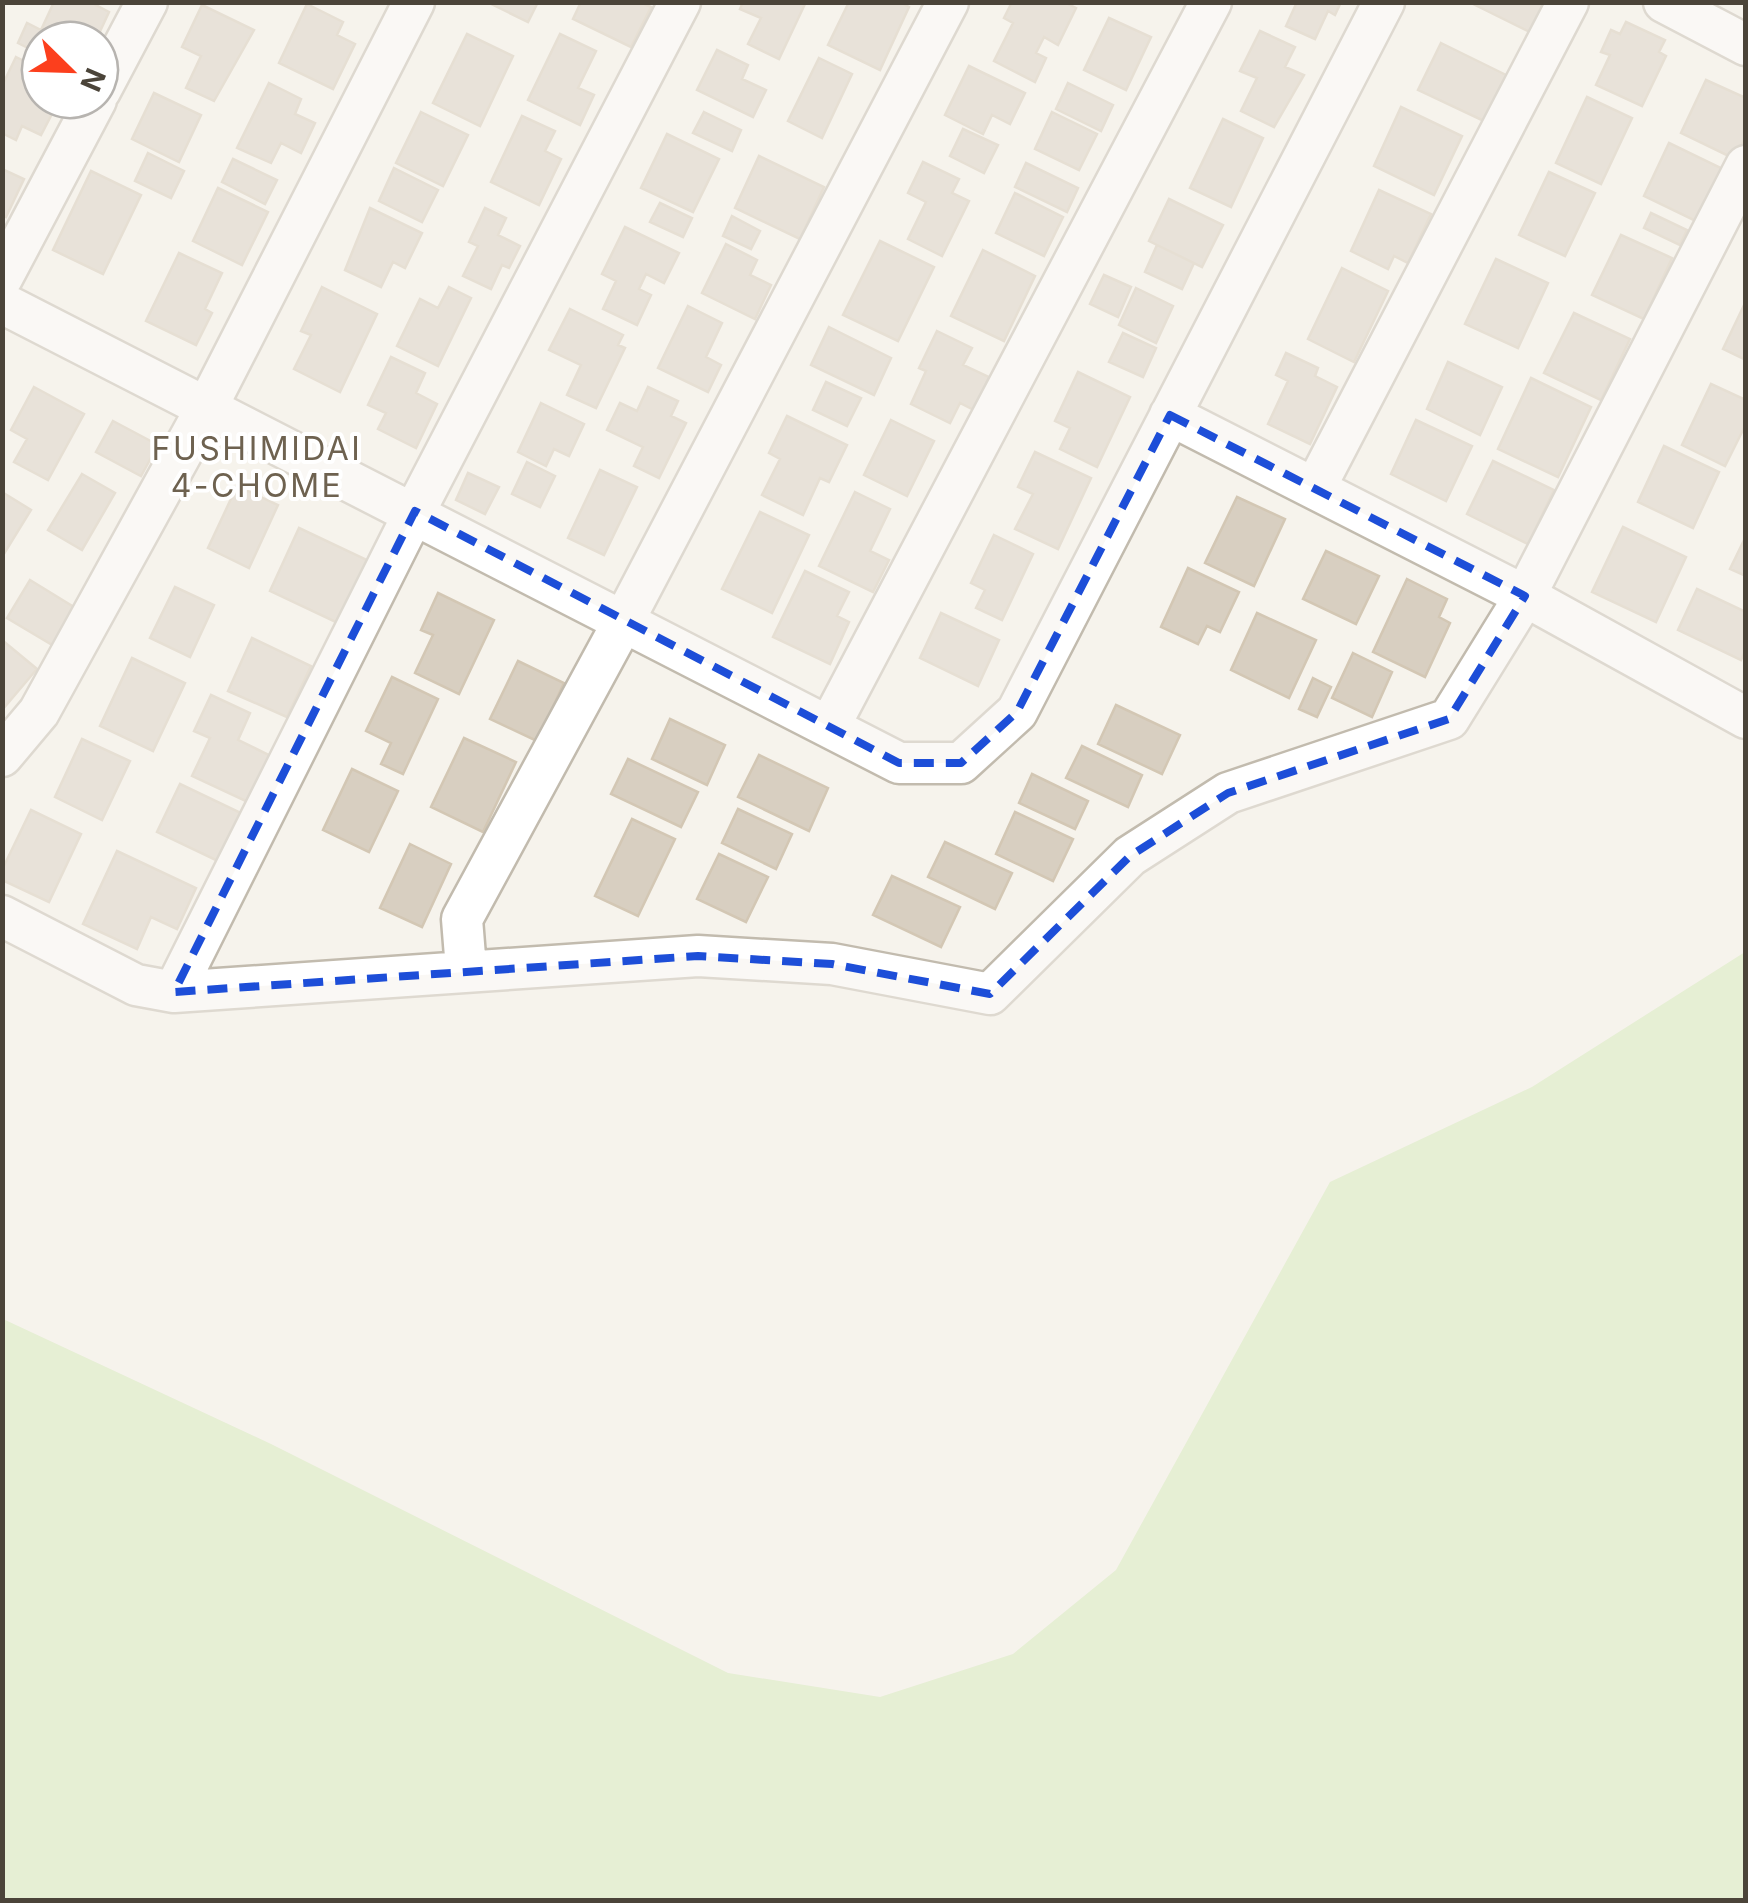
<svg xmlns="http://www.w3.org/2000/svg" width="1748" height="1903" font-family="Inter,sans-serif">
<style>
.green{fill:#d2eab5}
.building{fill:#d8cfc1;stroke:#d3c7b4;stroke-width:2.5}
.lines{fill:none;stroke-linecap:round;stroke-linejoin:round}
.minor-casing{stroke:#c2bbae;stroke-width:45}
.minor{stroke:#fff;stroke-width:40}
.marked{fill:none;stroke:#1d4ed8;stroke-width:8;stroke-dasharray:20 12;stroke-linejoin:round}
.labels{text-anchor:middle;dominant-baseline:central;stroke-width:8;stroke-linejoin:round;paint-order:stroke}
.neighbourhood-label{font-size:32px;letter-spacing:2.5px;fill:#6e6250;stroke:#fff}
</style>
<rect width="100%" height="100%" fill="#f6f3ec"/>
<path class="green" d="M1745,952V1900H3V1319L271,1444L728,1673L880,1697L1013,1654L1116,1570L1330,1182L1532,1087Z"/>
<path class="building" d="M54,2H90L109,12L96,40H40V54L18,43L27,23L41,30Z
M487,2H538L528,22Z
M581,2H640L651,7L631,47L573,19Z
M743,2L805,4L779,59L748,44L761,18L740,9Z
M849,2H900L909,7L880,70L828,45Z
M1012,2H1064L1076,8L1058,45L1044,37L1036,53L1046,58L1035,82L994,61L1013,23L1004,18Z
M1341,2L1335,15L1328,11L1315,39L1286,26L1297,2Z
M1469,2H1544L1530,32Z
M307,4L343,22L337,35L355,44L333,89L279,63Z
M202,5L254,30L214,101L186,88L201,56L182,47Z
M1109,18L1151,37L1126,90L1084,70Z
M1626,22L1665,40L1659,52L1666,56L1642,106L1596,85L1610,55L1601,52L1611,30L1620,34Z
M1260,31L1295,47L1285,67L1304,75L1274,127L1241,111L1257,78L1240,71Z
M467,34L513,56L480,126L433,103Z
M560,34L596,51L578,88L594,95L580,125L528,100Z
M1441,43L1506,75L1484,121L1418,90Z
M717,50L748,65L742,79L766,90L753,117L697,90Z
M16,57L40,69L35,99L55,108L41,135L22,126L16,140L2,133V86Z
M819,58L852,74L822,138L788,121Z
M969,66L1025,93L1010,124L992,115L983,134L945,115Z
M1706,80L1746,98V136L1735,159L1681,133Z
M269,83L301,99L295,114L315,123L301,153L281,143L271,163L237,148Z
M1068,83L1113,105L1101,131L1056,109Z
M154,93L201,115L179,162L132,139Z
M1587,97L1632,118L1601,184L1556,163Z
M1401,107L1462,136L1434,195L1374,166Z
M421,112L468,135L443,186L396,163Z
M704,112L741,130L732,151L693,133Z
M1052,112L1097,134L1079,170L1035,149Z
M522,116L555,131L545,151L561,159L539,205L491,182Z
M1223,119L1263,138L1231,207L1190,188Z
M963,129L998,145L984,173L950,156Z
M667,134L719,159L693,212L641,188Z
M1669,143L1723,169L1698,222L1644,196Z
M148,153L184,171L171,198L135,181Z
M759,156L824,187L800,239L735,208Z
M233,159L277,180L265,204L222,182Z
M923,162L959,179L952,193L969,201L942,256L908,239L926,202L908,193Z
M1026,163L1078,188L1067,212L1015,187Z
M394,168L438,190L422,222L379,201Z
M2,169L24,179L6,217L2,215Z
M91,171L141,195L103,274L53,250Z
M1549,172L1595,193L1565,256L1519,235Z
M218,188L268,212L242,265L193,241Z
M1379,190L1431,214L1408,263L1394,256L1388,269L1351,251Z
M1015,193L1063,217L1044,256L996,233Z
M1169,199L1223,225L1202,267L1149,241Z
M660,203L692,218L683,237L650,222Z
M370,208L422,233L405,268L393,262L381,287L345,270Z
M485,208L506,218L498,235L520,246L509,268L502,265L491,289L463,276L478,246L469,242Z
M1651,213L1687,230L1680,245L1644,228Z
M732,216L760,231L751,249L723,236Z
M625,227L679,253L664,283L646,274L639,289L651,295L637,325L603,309L616,281L602,274Z
M1621,235L1672,258L1644,319L1592,295Z
M880,241L934,267L898,341L843,315Z
M726,244L757,260L750,275L771,285L755,319L702,293Z
M1157,245L1194,263L1182,289L1145,272Z
M983,250L1035,276L1004,341L951,316Z
M179,253L222,273L205,309L212,313L196,345L146,321Z
M1496,259L1548,283L1518,348L1465,324Z
M1342,268L1388,291L1354,362L1308,339Z
M1104,275L1131,287L1118,317L1090,304Z
M322,287L377,314L340,392L294,369L311,335L301,331Z
M449,287L471,298L438,366L397,346L420,299L438,308Z
M1136,288L1173,306L1156,343L1119,325Z
M1746,301V360L1723,349Z
M688,306L722,323L706,357L721,365L708,392L658,368Z
M570,309L623,335L618,345L625,348L596,408L567,395L581,365L549,350Z
M1574,313L1630,339L1601,400L1544,373Z
M829,327L891,358L874,395L811,365Z
M937,331L972,348L963,365L989,377L974,410L960,403L950,423L911,404L926,371L919,368Z
M1123,333L1156,348L1143,377L1109,362Z
M1286,353L1318,368L1315,376L1337,387L1310,444L1268,424L1288,381L1276,375Z
M391,357L425,373L416,393L437,404L416,448L378,429L386,413L368,405Z
M1448,362L1502,387L1480,435L1427,409Z
M1078,372L1130,397L1097,467L1060,449L1070,428L1055,421Z
M1531,378L1591,407L1558,477L1498,449Z
M826,382L861,398L847,426L813,410Z
M1711,384L1746,400V424L1725,466L1682,445Z
M34,387L84,414L48,480L14,462L27,439L11,430Z
M648,387L678,401L671,416L686,423L659,478L634,466L643,447L607,430L620,403L637,411Z
M541,403L584,424L569,456L554,449L546,466L518,452Z
M787,416L847,445L829,482L820,478L803,515L762,495L780,459L769,453Z
M891,420L934,441L907,496L864,475Z
M1416,420L1472,446L1446,501L1391,474Z
M113,421L158,445L141,476L96,452Z
M1664,446L1719,472L1693,528L1638,502Z
M1035,452L1091,478L1058,549L1015,529L1033,494L1018,487Z
M1493,461L1554,490L1528,544L1467,514Z
M527,462L555,476L540,507L512,494Z
M600,470L637,487L604,555L568,538Z
M468,473L499,487L485,514L456,500Z
M82,474L115,493L82,550L48,530Z
M237,486L278,505L249,568L208,548Z
M2,492L31,510L2,557Z
M855,492L890,509L870,551L889,560L873,592L819,566Z
M1237,497L1285,519L1254,586L1205,563Z
M760,512L809,535L772,613L722,589Z
M1623,527L1686,557L1656,622L1592,592Z
M299,528L367,560L338,623L270,591Z
M994,535L1033,554L1002,620L976,608L985,590L971,583Z
M1746,536V576L1730,569Z
M1326,551L1379,576L1356,624L1303,599Z
M1188,568L1239,592L1220,632L1207,626L1198,644L1161,627Z
M805,571L849,592L837,616L849,622L830,664L773,637Z
M1407,579L1447,599L1439,617L1450,623L1425,677L1373,652Z
M30,580L77,609L54,646L7,618Z
M175,587L214,605L190,657L150,638Z
M1697,589L1746,612V649L1741,660L1678,630Z
M438,593L494,620L459,694L415,673L433,635L421,630Z
M941,613L999,640L978,686L920,658Z
M1257,613L1316,640L1289,698L1231,670Z
M252,638L311,666L287,717L228,691Z
M2,640L37,669L2,710Z
M1353,653L1392,672L1372,717L1332,698Z
M132,658L185,683L153,751L100,726Z
M518,661L564,683L537,741L490,719Z
M392,677L438,699L403,774L381,764L391,743L366,731Z
M1313,678L1331,687L1317,717L1299,709Z
M211,695L250,713L238,740L269,755L248,802L192,776L210,738L194,731Z
M1116,705L1180,735L1162,774L1098,744Z
M670,719L725,745L707,785L652,759Z
M464,738L516,762L483,832L431,807Z
M82,739L130,761L102,820L55,797Z
M1082,746L1142,775L1128,807L1066,778Z
M759,755L828,788L809,831L738,797Z
M628,759L698,792L681,827L611,794Z
M352,769L398,791L369,852L323,830Z
M1032,774L1088,801L1075,829L1019,803Z
M180,784L241,813L218,861L157,832Z
M738,809L792,834L776,869L722,843Z
M31,810L81,834L49,902L2,880V870Z
M1015,812L1073,839L1053,881L996,854Z
M632,819L675,839L638,916L595,896Z
M945,842L1012,873L995,909L928,877Z
M410,844L451,864L422,927L380,908Z
M117,851L196,888L177,929L151,917L137,949L83,924Z
M719,854L768,877L746,922L697,899Z
M892,876L960,907L941,947L873,915Z"/>
<g class="lines">
<defs>
<path id="minor" d="M1664,2L1746,45
M100,91L147,2
M2,278L96,100
M2,303L899,763H961L1017,712L1384,2
M1170,415L1525,596L1746,718
M1315,488L1568,2
M829,727L1211,2
M2,756L39,712L208,405L414,2
M2,916L136,985L174,992L415,511L680,2
M466,969L462,919L622,624L948,2
M174,992L698,956L832,964L990,994L1130,856L1228,793L1449,719L1525,596L1746,166"/>
</defs>
<use href="#minor" class="minor-casing"/>
<use href="#minor" class="minor"/>
</g>
<path d="M0 0H1748V1903H0ZM1170,415L1525,596L1449,719L1228,793L1130,856L990,994L832,964L698,956L174,992L415,511L899,763H961L1017,712Z" fill="#f6f3ec" fill-opacity=".55" fill-rule="evenodd"/>
<path class="marked" d="M1170,415L1525,596L1449,719L1228,793L1130,856L990,994L832,964L698,956L174,992L415,511L899,763H961L1017,712Z"/>
<g class="labels">
<g class="neighbourhood-label">
<text x="257" y="448">FUSHIMIDAI<tspan x="257" dy="37">4-CHOME</tspan></text>
</g>
</g>
<rect width="1748" height="1903" fill="none" stroke="#4b4439" stroke-width="10"/>
<g transform="translate(70 70) rotate(113)"><circle r="48" fill="#ffffff" stroke="#b7b4b0" stroke-width="2.5"/>
<path d="M0-8L18 38L0 25L-18 38Z" fill="#fc3f1d"/>
<text y="-15" font-size="28" font-weight="bold" text-anchor="middle" fill="#4b4439">N</text>
</g>
</svg>
